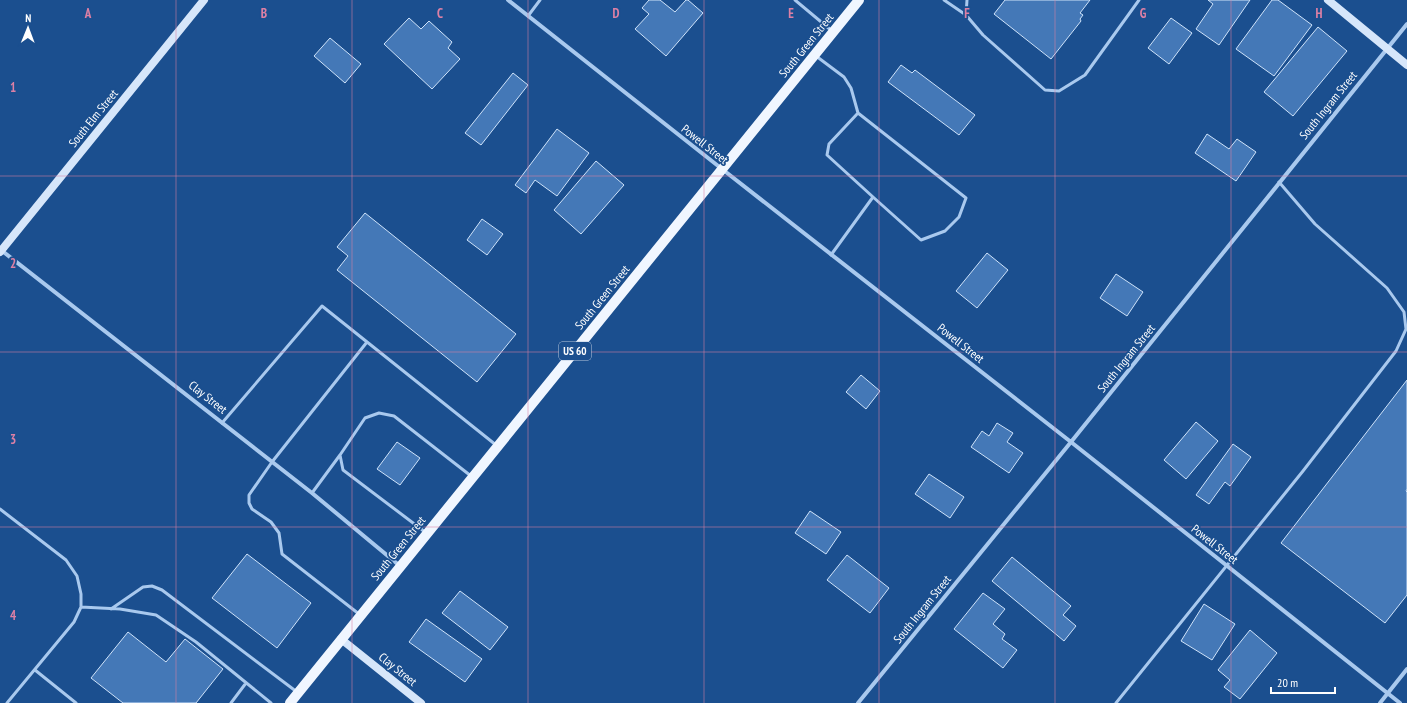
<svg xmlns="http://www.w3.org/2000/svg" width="1407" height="703" font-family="'PT Sans Narrow',sans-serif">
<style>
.building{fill:#4478b7;stroke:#cfe3fa}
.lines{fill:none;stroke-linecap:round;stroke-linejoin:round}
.lane{stroke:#a9c9ee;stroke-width:3}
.street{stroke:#a9c9ee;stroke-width:4}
.secondary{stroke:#d6e6fa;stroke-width:8}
.primary{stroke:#f0f6ff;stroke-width:10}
.grid{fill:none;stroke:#dd80a5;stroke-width:1;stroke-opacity:0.55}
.labels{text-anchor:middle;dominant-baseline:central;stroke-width:3.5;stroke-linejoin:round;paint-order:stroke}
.shield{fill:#1b4f8f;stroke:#bbcadd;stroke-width:1}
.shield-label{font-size:11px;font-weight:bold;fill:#fff}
.street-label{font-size:12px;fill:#fff;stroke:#1b4f8f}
.grid-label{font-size:13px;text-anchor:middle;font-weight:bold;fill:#dd80a5;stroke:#1b4f8f;stroke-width:3.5;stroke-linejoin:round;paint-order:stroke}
</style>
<rect width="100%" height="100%" fill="#1b4f8f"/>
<path class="building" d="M649,0H660L675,12L686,0H688L703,13L666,56L635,29L649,14L642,8Z
M1005,0H1090L1080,13L1083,15L1080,19L1081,21L1051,59L994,14Z
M1208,0H1250L1219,45L1196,29L1213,4Z
M1272,0H1278L1312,25L1274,76L1236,49Z
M409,18L421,29L429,21L452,42L448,48L460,59L432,89L384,44Z
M1171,18L1192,33L1169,64L1148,48Z
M1318,27L1347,51L1293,116L1264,92Z
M330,38L361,64L345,83L314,56Z
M901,65L912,73L915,70L975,115L959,135L888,82Z
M513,73L528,85L481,145L465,133Z
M557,129L589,153L557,196L535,180L526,193L515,185Z
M1207,134L1229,149L1237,139L1256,152L1236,181L1195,153Z
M596,161L624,185L581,234L554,210Z
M365,213L516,334L477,382L337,270L348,256L337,247Z
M482,219L503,234L487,255L467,240Z
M987,253L1008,270L977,308L956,291Z
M1116,274L1143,292L1127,316L1100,298Z
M861,375L880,391L866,409L846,392Z
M1407,380V489L1406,491L1407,492V595L1385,623L1281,543Z
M1196,422L1218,441L1186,479L1164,460Z
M997,423L1013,433L1007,442L1023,453L1009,473L971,447L982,431L989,436Z
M397,442L420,458L400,485L377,469Z
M1233,444L1251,457L1230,486L1225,482L1209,504L1196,495Z
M929,474L964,497L950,518L915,494Z
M810,511L841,532L826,554L795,533Z
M247,554L311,603L277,648L212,598Z
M847,555L889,588L870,613L827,580Z
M1012,557L1071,606L1063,615L1076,626L1064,641L992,581Z
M460,591L508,627L490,650L442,613Z
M983,593L1005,609L993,624L1005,634L1002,639L1017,650L1003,668L954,629Z
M1204,604L1235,624L1212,660L1181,641Z
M426,619L482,659L465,682L409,642Z
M1250,630L1277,653L1240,699L1224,687L1230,680L1218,670Z
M128,632L166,662L185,639L223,669L196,703H123L91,678Z"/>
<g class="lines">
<path class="lane" d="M795,0L832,31
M944,0L966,15
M967,0L966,15L983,35L1045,90L1059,91L1085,75L1139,0
M528,16L540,0
M816,56L844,77L851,88L858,113L966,198L959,217L945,231L921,240L873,197L831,255
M858,113L829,144L827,155L873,197
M222,423L322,306L496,445
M312,493L340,455
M0,509L66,560L77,576L81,594V607L74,622L7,703
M425,532L343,470L340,455L365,418L379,413L394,416L471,476
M81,607L120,609L156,615L196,642L271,703
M111,609L143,587L152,586L162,590L297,692
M359,614L282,554L279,533L271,522L252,509L249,503V495L272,462L367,342
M35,670L76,703
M231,703L246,683
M1116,703L1303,471L1396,351L1406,329L1404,312L1387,288L1315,224L1279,182"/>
<path class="street" d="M508,0L722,169L1071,442L1400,703
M1,250L312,493L400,566
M858,703L1071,442L1407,24
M1380,703L1407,669"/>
<path class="secondary" d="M1328,0L1407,65
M0,252L204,0
M341,639L421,703"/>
<path class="primary" d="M290,703L859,0"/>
</g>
<path class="grid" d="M176,0V703M352,0V703M528,0V703M704,0V703M879,0V703M1055,0V703M1231,0V703M0,176H1407M0,352H1407M0,527H1407"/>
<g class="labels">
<rect class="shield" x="559" y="342" width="32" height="18" rx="3"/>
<g class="shield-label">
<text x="575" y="351">US 60</text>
</g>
<g class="street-label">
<text transform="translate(806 45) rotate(-51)">South Green Street</text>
<text transform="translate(1328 105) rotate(-51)">South Ingram Street</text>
<text transform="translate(93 118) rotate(-51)">South Elm Street</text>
<text transform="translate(705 144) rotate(38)">Powell Street</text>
<text transform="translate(602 297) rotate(-51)">South Green Street</text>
<text transform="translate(961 343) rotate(38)">Powell Street</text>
<text transform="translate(1126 358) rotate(-51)">South Ingram Street</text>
<text transform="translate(208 397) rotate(38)">Clay Street</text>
<text transform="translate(1215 544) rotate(38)">Powell Street</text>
<text transform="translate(398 548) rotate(-51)">South Green Street</text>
<text transform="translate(922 609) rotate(-51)">South Ingram Street</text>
<text transform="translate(398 669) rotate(39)">Clay Street</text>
</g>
</g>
<g class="grid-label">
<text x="88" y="18">A</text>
<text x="264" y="18">B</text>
<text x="440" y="18">C</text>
<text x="616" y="18">D</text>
<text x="791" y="18">E</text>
<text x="967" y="18">F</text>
<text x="1143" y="18">G</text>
<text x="1319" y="18">H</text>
<text x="13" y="92">1</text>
<text x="13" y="268">2</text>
<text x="13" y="444">3</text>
<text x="13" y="620">4</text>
</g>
<g transform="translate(28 28) rotate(1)" stroke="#1b4f8f" stroke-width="3" paint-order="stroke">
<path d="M0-3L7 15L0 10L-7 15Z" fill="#ffffff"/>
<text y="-6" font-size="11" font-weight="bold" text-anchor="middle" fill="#ffffff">N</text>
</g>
<path d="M1271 687v6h64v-6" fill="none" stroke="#ffffff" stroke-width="2"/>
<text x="1277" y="687" font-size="12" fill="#ffffff" stroke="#1b4f8f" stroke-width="3" paint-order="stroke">20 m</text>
</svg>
